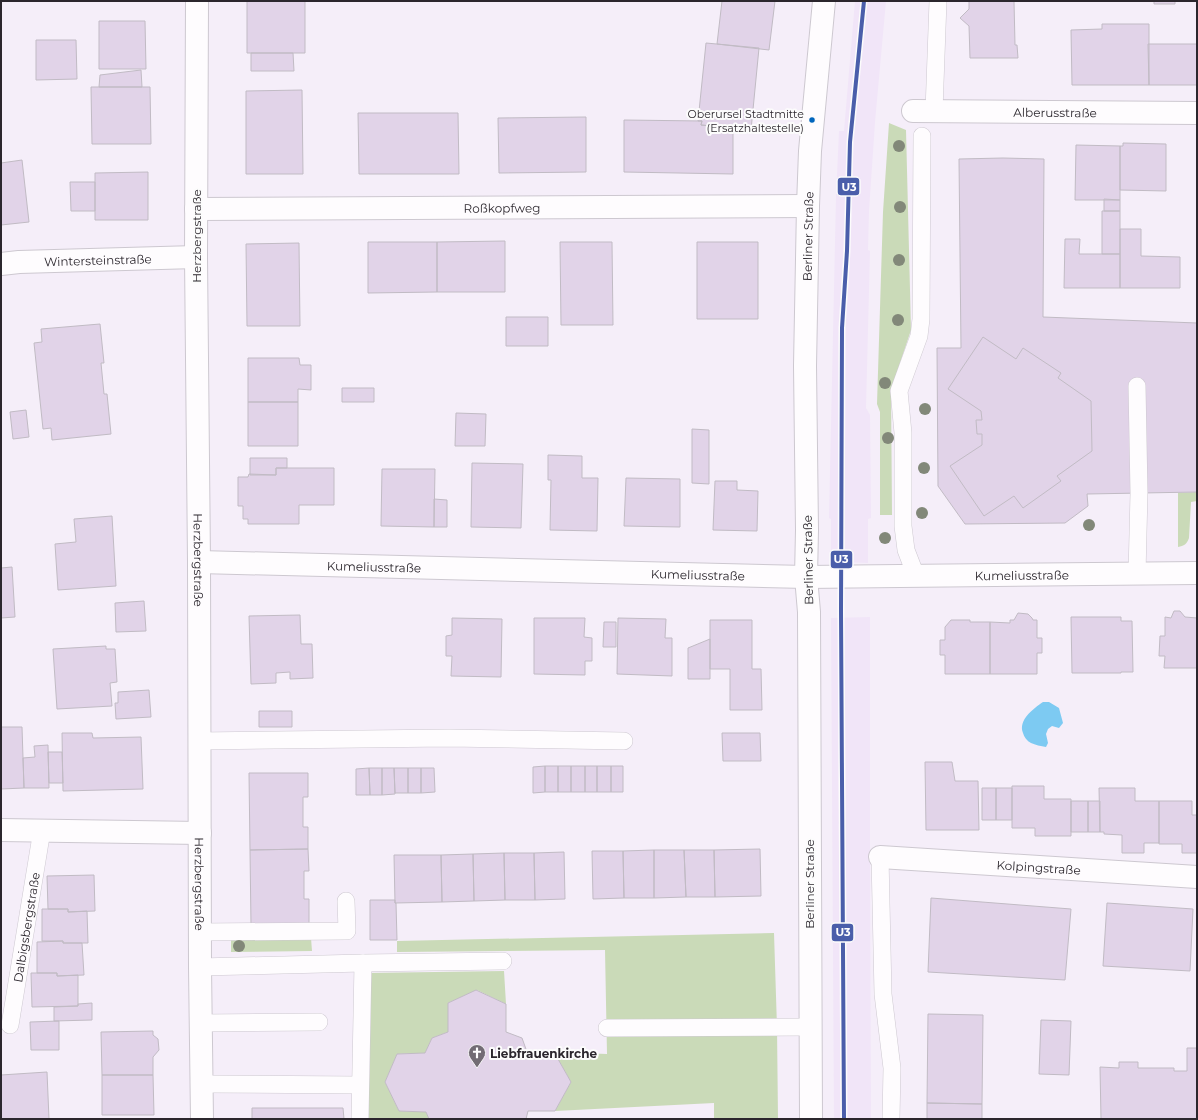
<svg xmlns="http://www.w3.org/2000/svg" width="1198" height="1120" font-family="Montserrat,sans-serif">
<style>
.built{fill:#f1e5f8}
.green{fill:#cadab8}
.water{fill:#7dcaf2}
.building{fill:#e1d3e8;stroke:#c1bbc4}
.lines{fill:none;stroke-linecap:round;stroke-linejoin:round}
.lane-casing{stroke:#cdc8d0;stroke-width:18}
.street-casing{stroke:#cdc8d0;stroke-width:24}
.secondary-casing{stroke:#cdc8d0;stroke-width:24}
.lane{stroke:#fefcfe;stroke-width:17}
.street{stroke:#fefcfe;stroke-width:22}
.secondary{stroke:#fefcfe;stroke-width:22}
.metro-1-casing{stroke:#fcfcfc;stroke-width:7}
.metro-1{stroke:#4a5eaa;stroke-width:4}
.tree{fill:#828879}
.bus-dot{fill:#0065bd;stroke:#fcfcfc;stroke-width:1.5}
.labels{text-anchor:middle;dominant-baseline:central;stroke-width:4;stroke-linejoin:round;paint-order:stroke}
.bus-label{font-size:11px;fill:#2b262d;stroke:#fcfcfc;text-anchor:end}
.street-label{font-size:12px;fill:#2b262d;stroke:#fcfcfc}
.poi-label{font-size:12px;font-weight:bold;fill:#2b262d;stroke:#fcfcfc;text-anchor:start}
.line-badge{stroke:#fcfcfc;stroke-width:1.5}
.badge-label{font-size:11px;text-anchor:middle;font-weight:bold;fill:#fff}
</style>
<rect width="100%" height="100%" fill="#f5eef9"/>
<path class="built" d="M855,1H886L875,122L869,211L868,250L870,251L866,408L870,415L871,518L868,519V563L845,562L833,556L831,551V519L829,518L836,197L839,131H844Z
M870,617V867L871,1119H834L831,618Z"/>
<path class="green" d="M889,123L906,130L911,330L891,390L892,515H880V412L877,404L883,212Z
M1197,492V501L1191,502L1189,538C1187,544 1184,546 1178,547V493Z
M774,933L777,1027L778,1119H714V1103L555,1111L571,1082L554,1052L607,1054L605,950L397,952V941Z
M311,938L312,951L231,952V939Z
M504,971L506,1004L477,990L448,1003V1032L432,1038L425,1053L397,1054L385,1082L399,1111L426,1112L429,1119H367L366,973Z"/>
<path class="water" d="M1043,702H1049L1059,708L1063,723L1059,728L1052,726L1048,729L1046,734L1048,743L1046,747C1041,746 1035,745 1031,743C1027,741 1024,737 1023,733C1018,720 1033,709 1043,702Z"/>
<path class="building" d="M247,1H305V53H247Z
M722,1H775L769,50L717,44Z
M969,1H1014L1015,45H1017L1018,58H970L969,26L960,18L969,9Z
M1154,1H1175V4H1154Z
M99,21H145L146,69H99Z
M1102,24H1149V85H1072L1071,30L1102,29Z
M36,40H76L77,79L36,80Z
M706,43L759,48L751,130L701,125L702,121H698Z
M1148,44H1197V85H1149Z
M251,53H293L294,71H251Z
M141,70L142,87H99L100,75Z
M91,87H150L151,144H92Z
M302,90L303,174H246V91Z
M358,113H458L459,174H359Z
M586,117V172L499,173L498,118Z
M624,120L702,121L701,125L733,128V174L624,172Z
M1123,143L1166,144V191L1120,190V146H1123Z
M1076,145L1120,146V200H1075Z
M1003,158L1044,159L1043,317L1197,323V492L1087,494L1088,506L1065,523L965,524L938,486L937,348H961L959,159Z
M22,160L29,222L1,225V163Z
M148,172V220H95V173Z
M70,182H95V211H71Z
M1104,199L1120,200V211H1104Z
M1102,211H1120V254H1102Z
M1120,229H1141V256L1180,257V288H1120Z
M1065,239H1080L1079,254H1120V288H1064Z
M505,241V292H437V242Z
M368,242H437V292L368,293Z
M560,242H612L613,325H561Z
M697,242H758V319H697Z
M299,243L300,326H247L246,244Z
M506,317H548V346H506Z
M100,324L104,363H101L104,394H107L111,434L52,440L51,428L43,429L34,343L42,342L41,329Z
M983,337L1016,359L1023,348L1061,373L1058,378L1091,401L1092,451L1057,476L1061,481L1023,508L1014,496L984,516L950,466L982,445V434H977L976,420H982L981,411L948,389Z
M248,358H299L300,365H311V390L298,389V402H248Z
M342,388H374V402H342Z
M248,402H298V446H248Z
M26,410L29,437L13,439L10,412Z
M456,413L486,414L485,446H455Z
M692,429L709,430V484L692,483Z
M548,455L582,456V478H598L597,531L550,530L551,480H548Z
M250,458H287V468H276V475H250Z
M472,463L523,464L521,528L471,527Z
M276,468H334V505H299V524H248V519H243V506H238V477H248L249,474L276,475Z
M382,469H435L434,527L381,526Z
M626,478L680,479V527L624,526Z
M715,481H737V490L758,491L757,531L713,530Z
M434,499L447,500V527H434Z
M112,516L116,586L58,590L55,544L76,542L74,519Z
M12,567L15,617L1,618V568Z
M144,601L146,631L116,632L115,603Z
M1174,611H1180L1185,617L1197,618V668H1164L1165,656H1159L1160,636H1165V617L1171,618Z
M1018,613L1028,614L1032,618L1033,620H1037V638H1042V653H1037V674H990V622L1010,623V620H1014Z
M300,615L301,644H312L313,678L290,679V672L276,673V683L251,684L249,616Z
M1071,617H1121V621H1132L1133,672H1121V673H1072Z
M452,618L502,619L501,677L451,676L452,656H446V636L452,635Z
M534,618H585L584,637L592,638V661H585V675L534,674Z
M618,618L666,619L665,638H672V676L617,674Z
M710,620H752V669H761L762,710H730V669H710Z
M951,620H970V622H990V674H945V655H940V640H945V627Z
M604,622H616V647H603Z
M710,639V679H688V648Z
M106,646V649H115L117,682L110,683L112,706L57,709L53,649Z
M149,690L151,717L116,719L115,703H118V692Z
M259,711H292V727H259Z
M1,727H22L24,788L1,789Z
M62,733H92L93,738L141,737L143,789L63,791Z
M722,733H760L761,761H723Z
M48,745L49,788H24L23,758L35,757L34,746Z
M48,752H62L63,783H49Z
M925,762H952L955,781H978L979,830H926Z
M545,766H558V792H545Z
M545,766V792L533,793V767Z
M558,766H571V792H558Z
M571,766H585V792H571Z
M585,766H597V792H585Z
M597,766H611V792H597Z
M611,766H623V792H611Z
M369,768L370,795H356V769Z
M369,768H382V795H370Z
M382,768H394L395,794L382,795Z
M394,768H408V793H395Z
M408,768H421V793H408Z
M421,768H434L435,792L421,793Z
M249,773H308V797H303V827H308V849L250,850Z
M1012,786H1044V799H1071V836H1035V828H1012Z
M982,788H996V820H982Z
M996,788H1012V820H996Z
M1099,788H1135V801H1159V843H1144V853H1122V835L1104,834V832H1100Z
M1071,801H1088V832H1071Z
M1088,801H1100V832H1088Z
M1159,801H1192V815H1197V853H1182V844H1159Z
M308,849L309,871H304V899H309V925H251L250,850Z
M760,849L761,896L715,897L714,850Z
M654,850H684L686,897L654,898Z
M654,850V898H624L623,851Z
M684,850H714L715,897H686Z
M592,851H623L624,898L593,899Z
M564,852L565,899L535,900L534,853Z
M504,853H534L535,900H505Z
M504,853L505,900L474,901L473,854Z
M473,854L474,901L442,902L441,855Z
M394,855H441L442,902L395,903Z
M94,875L95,911L68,912V909H48L47,876Z
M931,898L1071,909L1065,980L928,972Z
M370,900H395V903H396L397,940H370Z
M1107,903L1193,909L1190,971L1103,966Z
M42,909H68V912L87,911L88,943H63V941H42Z
M63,941V943H82L84,975L57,976V973H37V942Z
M31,973H57V976L78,975V1006L32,1007Z
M476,990L506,1004V1032L522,1038L527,1052H554L571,1082L555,1111H528L526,1119H429L426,1112L399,1111L385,1082L397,1054L425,1053L432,1038L448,1032V1003Z
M92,1003V1020L54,1021V1007L78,1006V1004Z
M928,1014L983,1015L982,1104L927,1103Z
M1041,1020L1071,1021L1069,1075L1039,1074Z
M59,1021V1050H31L30,1022Z
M153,1031V1035L158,1039L159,1050L153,1057V1075H102L101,1032Z
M1187,1048H1197V1119H1101L1100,1067L1119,1068V1062H1138V1068H1174V1071H1187Z
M47,1072L49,1119H1V1075Z
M102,1075H153L154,1115H102Z
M927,1103L982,1104V1119H927Z
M252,1108H343L344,1119H252Z"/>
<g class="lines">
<defs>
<g id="lane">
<path d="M934,111L938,1"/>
<path d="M1137,386L1139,493L1137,574"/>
<path d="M916,576L906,550L903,526V433L899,391L919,336L921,319L922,136"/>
<path d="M199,741L449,738L624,741"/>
<path d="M880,857L883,994L892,1068L891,1119"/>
<path d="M200,932L347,931L346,901"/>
<path d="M200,967L363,963L503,961"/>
<path d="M201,1023L319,1022"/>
<path id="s1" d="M10,1025L42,830"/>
<path d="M607,1028L811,1027"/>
<path d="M202,1084L360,1085"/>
<path d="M360,1119L363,963"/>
</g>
<g id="street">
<path id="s2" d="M197,1L196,257L199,562L200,967L202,1119"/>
<path id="s3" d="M913,111L1197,113"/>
<path id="s4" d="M196,209L808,206"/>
<path id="s5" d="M1,264L19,262L196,257"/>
<path id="s6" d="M199,562L806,577L1197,573"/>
<path d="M1,830L200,833"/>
<path id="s7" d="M880,857L1197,877"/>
</g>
<g id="secondary">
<path id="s8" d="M811,1119L809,612L806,577L807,530L805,366L808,206L810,151L824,1"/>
</g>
</defs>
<use href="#lane" class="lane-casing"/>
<use href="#street" class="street-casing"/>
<use href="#secondary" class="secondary-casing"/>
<use href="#lane" class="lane"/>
<use href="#street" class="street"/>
<use href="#secondary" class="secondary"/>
<defs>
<path id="metro-1" d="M844,1119L841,612L842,328L847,251L850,142L864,1"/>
</defs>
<use href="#metro-1" class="metro-1-casing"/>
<use href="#metro-1" class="metro-1"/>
</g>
<g class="tree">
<circle cx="899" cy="146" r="6"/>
<circle cx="900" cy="207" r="6"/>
<circle cx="899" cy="260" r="6"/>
<circle cx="898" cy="320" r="6"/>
<circle cx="885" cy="383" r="6"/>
<circle cx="925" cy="409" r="6"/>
<circle cx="888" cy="438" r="6"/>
<circle cx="924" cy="468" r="6"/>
<circle cx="922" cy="513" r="6"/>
<circle cx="1089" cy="525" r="6"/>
<circle cx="885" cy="538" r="6"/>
<circle cx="239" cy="946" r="6"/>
</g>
<defs>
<symbol id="church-pin" viewBox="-11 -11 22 30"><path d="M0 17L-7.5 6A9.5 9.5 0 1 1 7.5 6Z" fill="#726c74" stroke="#fcfcfc"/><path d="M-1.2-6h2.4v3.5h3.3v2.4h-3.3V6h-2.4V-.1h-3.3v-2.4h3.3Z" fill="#fff"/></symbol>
</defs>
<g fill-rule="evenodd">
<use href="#church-pin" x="467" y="1043" width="20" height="27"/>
</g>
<circle class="bus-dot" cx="812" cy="120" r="3.5"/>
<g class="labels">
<g class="bus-label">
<text x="804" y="114">Oberursel Stadtmitte<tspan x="804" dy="14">(Ersatzhaltestelle)</tspan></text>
</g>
<g class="street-label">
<text stroke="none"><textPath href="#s3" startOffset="142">Alberusstraße</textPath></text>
<text stroke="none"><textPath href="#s4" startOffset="306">Roßkopfweg</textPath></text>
<text transform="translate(196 236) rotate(-90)">Herzbergstraße</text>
<text stroke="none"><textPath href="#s8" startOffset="883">Berliner Straße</textPath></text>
<text stroke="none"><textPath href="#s5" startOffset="97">Wintersteinstraße</textPath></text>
<text stroke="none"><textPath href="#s2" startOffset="559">Herzbergstraße</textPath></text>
<text transform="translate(808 560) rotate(-91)">Berliner Straße</text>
<text stroke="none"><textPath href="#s6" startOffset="175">Kumeliusstraße</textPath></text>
<text stroke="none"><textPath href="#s6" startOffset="499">Kumeliusstraße</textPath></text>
<text stroke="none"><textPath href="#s6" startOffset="823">Kumeliusstraße</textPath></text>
<text stroke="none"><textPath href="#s7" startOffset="159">Kolpingstraße</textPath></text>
<text stroke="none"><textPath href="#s2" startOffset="883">Herzbergstraße</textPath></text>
<text transform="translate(809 884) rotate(-90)">Berliner Straße</text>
<text stroke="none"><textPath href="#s1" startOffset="99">Dalbigsbergstraße</textPath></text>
</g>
<g class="poi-label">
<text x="490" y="1053">Liebfrauenkirche</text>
</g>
</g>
<g class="line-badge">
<rect x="837" y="177" width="23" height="19" rx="4" fill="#4a5eaa"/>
<rect x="830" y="550" width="23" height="19" rx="4" fill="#4a5eaa"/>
<rect x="831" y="923" width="23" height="19" rx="4" fill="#4a5eaa"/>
</g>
<g class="badge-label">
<text x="849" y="191">U3</text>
<text x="841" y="563">U3</text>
<text x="843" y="936">U3</text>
</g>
<rect width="1198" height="1120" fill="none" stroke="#2b262d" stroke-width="4"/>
</svg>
